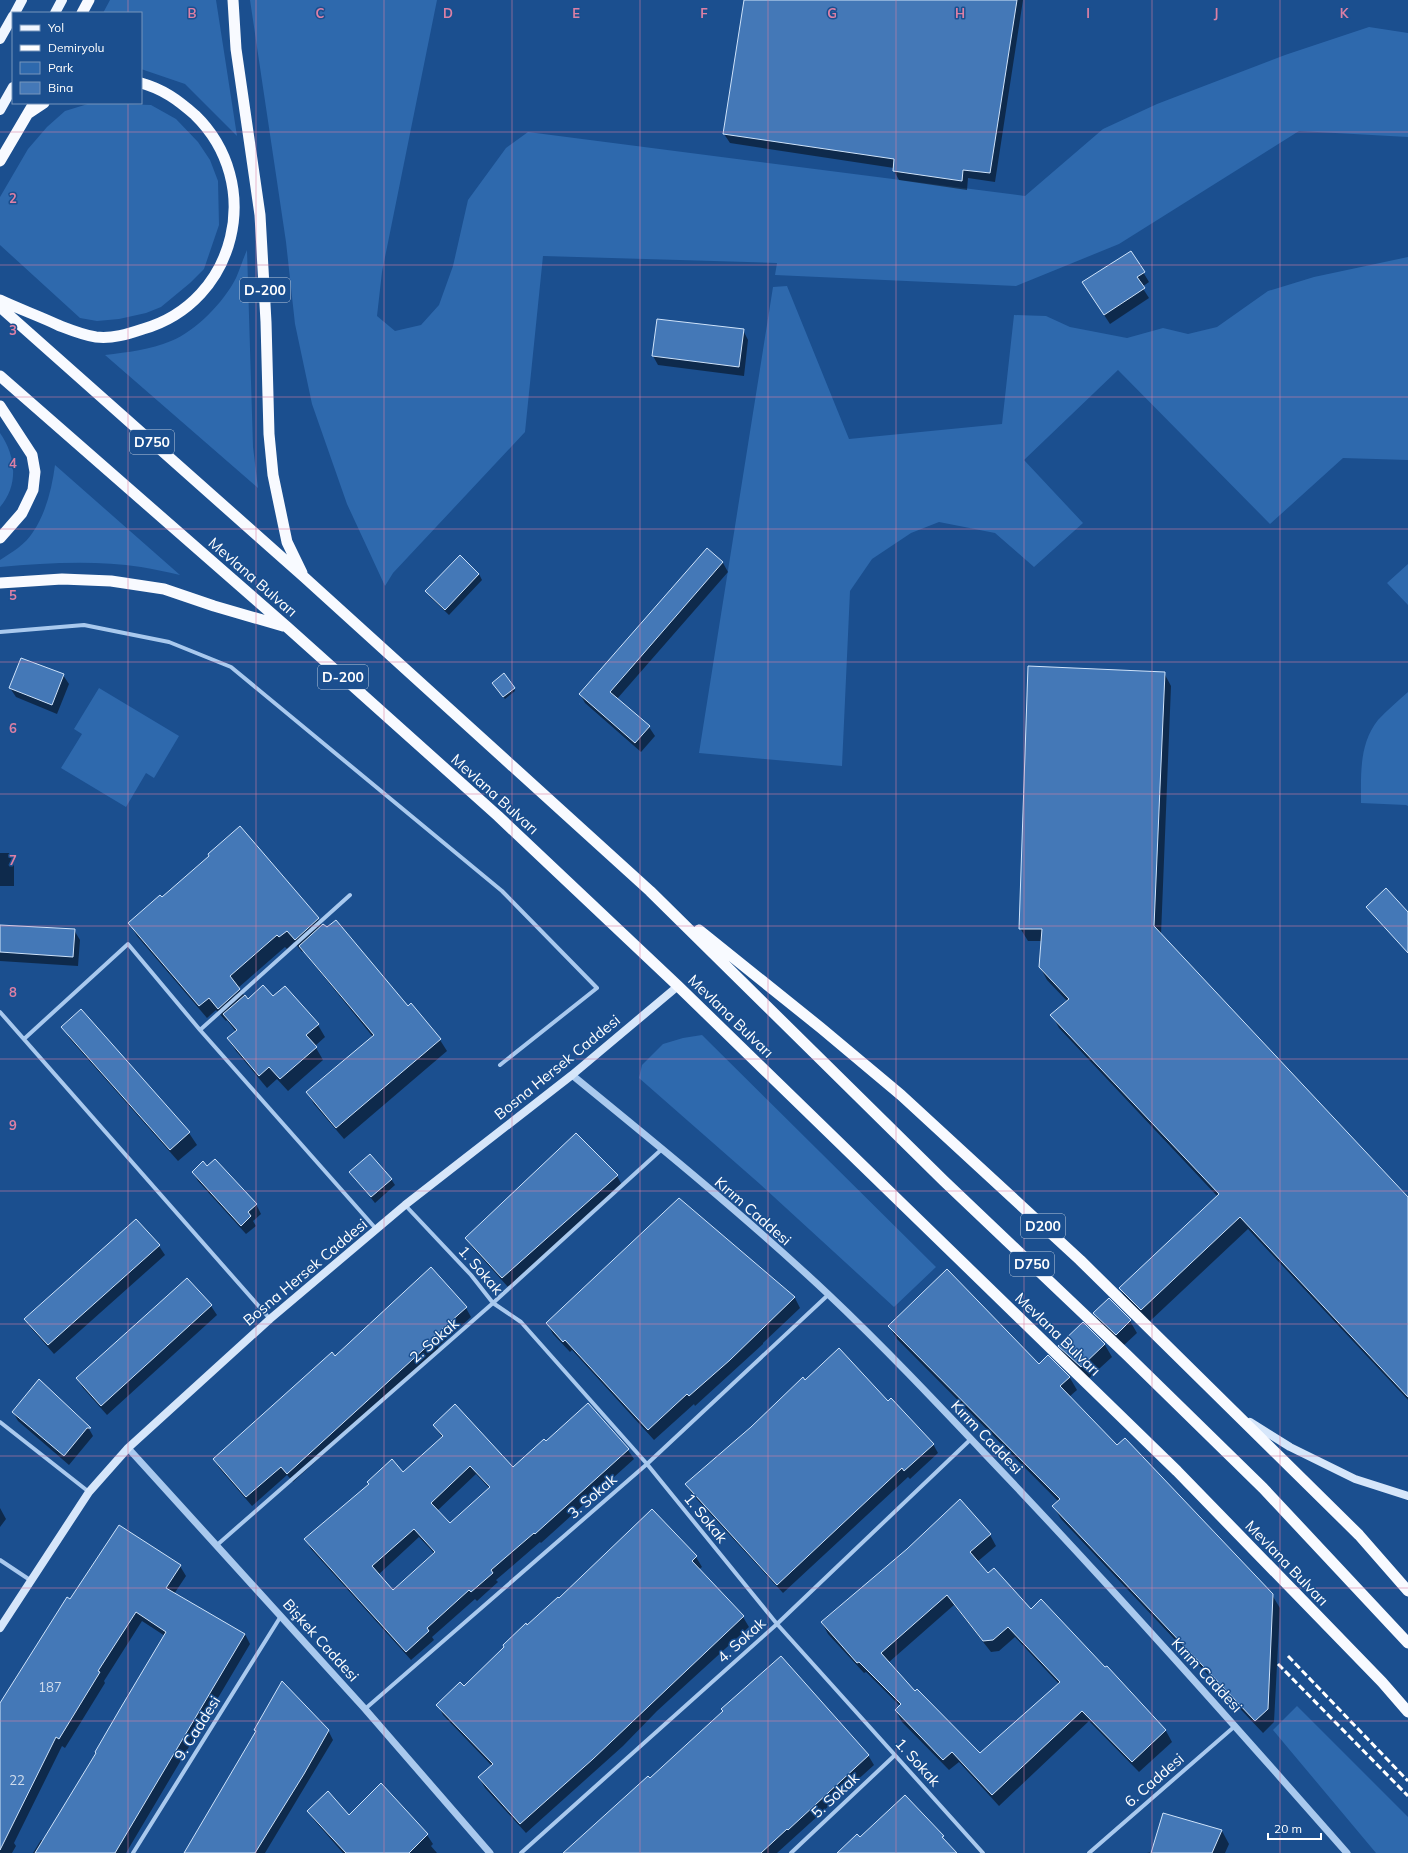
<svg xmlns="http://www.w3.org/2000/svg" width="1408" height="1853" font-family="Mulish,sans-serif">
<style>
.green{fill:#2e69ad}
.shadow{fill:#0007;fill-rule:evenodd}
.building{fill:#4478b7;stroke:#cfe3fa;fill-rule:evenodd}
.lines{fill:none;stroke-linecap:round;stroke-linejoin:round}
.minor{stroke:#a9c9ee;stroke-width:4}
.tertiary{stroke:#a9c9ee;stroke-width:7}
.secondary{stroke:#d6e6fa;stroke-width:8}
.primary{stroke:#f0f6ff;stroke-width:10}
.trunk{stroke:#f8faff;stroke-width:11}
.rail{stroke:#fff;stroke-width:3;stroke-dasharray:7 3;stroke-linecap:butt}
.grid{fill:none;stroke:#dd80a5;stroke-width:1;stroke-opacity:0.55}
.labels{text-anchor:middle;dominant-baseline:central;stroke-width:3;stroke-linejoin:round;paint-order:stroke}
.number-label{font-size:13px;fill:#d0dded}
.shield{fill:#1b4f8f;stroke:#bbcadd;stroke-width:1}
.shield-label{font-size:14px;font-weight:bold;fill:#fff}
.street-label{font-size:15px;fill:#fff;stroke:#1b4f8f}
.grid-label{font-size:13px;text-anchor:middle;font-weight:bold;fill:#dd80a5;stroke:#1b4f8f;stroke-width:3;stroke-linejoin:round;paint-order:stroke}
</style>
<rect width="100%" height="100%" fill="#1b4f8f"/>
<path class="green" d="M110,0H216L237,136L185,84L141,69V13H103Z
M250,0H437L382,272L377,316L395,331L421,325L439,305L453,266L468,200L506,148L528,132L1025,196L1103,129L1157,104L1285,55L1369,27L1408,33V137L1299,131L1119,244L1016,286L775,275L777,263L543,256L525,432L393,573L385,586L347,504L312,404L295,324L286,242Z
M91,103L151,105L176,119L198,142L210,160L218,181L219,225L204,269L190,283L161,307L146,313L119,319L97,321L80,318L0,245V197L28,149L47,127L65,111Z
M247,250L253,447L258,488L105,355C128,352 150,350 171,341C196,331 224,302 236,278C240,269 243,259 247,250Z
M1408,257V460L1343,458L1270,524L1118,370L1024,460L1083,523L1034,567L995,533L939,522L911,533L872,559L850,591L842,766L699,753L773,287L787,286L849,439L1002,424L1014,315L1046,316L1070,327L1127,338L1163,328L1188,334L1217,327L1268,291L1314,277Z
M0,433C16,456 19,485 0,507Z
M55,465L180,575C167,572 154,569 141,567C95,560 47,563 0,567V560C11,553 26,544 33,532C46,513 52,488 55,465Z
M1408,564V605L1387,583Z
M99,688L179,736L154,778L146,773L126,807L61,768L82,734L74,729Z
M1408,692V806L1406,805L1361,803C1361,774 1359,744 1378,720C1387,710 1398,701 1408,692Z
M702,1035L936,1267L894,1307L761,1185L639,1078L642,1065L663,1044L683,1038Z
M1297,1706L1408,1817V1853H1376L1273,1730Z"/>
<path class="shadow" d="M745,0H1023L995,182L968,178L967,190L899,180L894,171V168L730,143L724,134Z
M1131,252L1149,282L1142,287L1149,298L1110,324L1089,292Z
M743,330L748,340L744,376L658,365L653,356Z
M707,549L723,563L728,572L617,699L649,727L655,736L641,752L585,703L580,694Z
M479,574L482,580L449,615L430,597L426,591Z
M1164,673L1171,686L1161,935L1408,1199V1400L1248,1229L1149,1322L1127,1301L1120,1289L1218,1197L1059,1028L1052,1015L1068,1002L1047,980L1040,967L1042,941H1028L1020,928Z
M63,675L69,684L57,714L16,697L10,688Z
M494,686L514,688L515,691L505,699Z
M240,828L318,919L322,926L408,1007L411,1005L440,1040L447,1051L344,1139L314,1104L307,1092L373,1037L303,951L302,952L294,942L287,949L285,947L238,988L248,1000L273,998L285,987L318,1025L325,1037L315,1046L323,1060L288,1091L277,1079L267,1088L236,1051L228,1039L236,1032L227,1020L226,1021L216,1010L207,1018L137,936L129,923L162,898L210,857Z
M0,853H9L14,863V886H0Z
M0,926L74,930L80,940L78,966L0,961Z
M81,1010L189,1133L197,1145L178,1161L70,1039L63,1027Z
M193,1172L256,1204L261,1214L253,1221L256,1226L246,1234L198,1181Z
M350,1172L391,1179L395,1185L375,1203Z
M617,1176L622,1185L508,1287L472,1247L466,1238Z
M679,1199L795,1298L800,1308L763,1343V1344L695,1406L694,1404L654,1440L572,1350L570,1352L553,1334L547,1323Z
M136,1220L159,1246L165,1255L54,1354L31,1328L25,1319Z
M211,1306L217,1315L107,1415L83,1388L77,1379Z
M466,1308L471,1317L438,1347L439,1349L293,1482L287,1475L252,1506L220,1469L214,1460L335,1358Z
M1094,1313L1130,1321L1137,1333L1123,1346L1101,1325Z
M1083,1324L1105,1345L1112,1357L1088,1379L1066,1358L1059,1346Z
M889,1326L1039,1365L1048,1356L1070,1378L1077,1390L1069,1397L1117,1446L1272,1595L1280,1608L1274,1722L1263,1733L1061,1519L1054,1507L1059,1502L897,1339Z
M888,1402L933,1444L938,1453L910,1479L908,1477L783,1593L692,1494L686,1484Z
M587,1405L628,1450L634,1459L541,1543L540,1542L496,1580L498,1582L477,1601L475,1599L432,1637L434,1640L411,1660L311,1549L306,1540L403,1473L442,1437L434,1425L513,1469L546,1442ZM476,1474L490,1489L450,1524L437,1511ZM419,1537L434,1553L393,1591L378,1575Z
M13,1412L88,1427L93,1436L69,1465L18,1421Z
M0,1508L6,1519L0,1527Z
M990,1535L996,1546L977,1562L988,1574L1031,1610L1105,1668L1107,1667L1166,1731L1172,1742L1139,1772L1089,1721L999,1806L959,1762L949,1770L902,1722L896,1711L900,1706L866,1672L864,1673L828,1634L822,1623ZM954,1605L991,1652L999,1651L1015,1637L1059,1684L980,1755L915,1692L888,1663Z
M696,1557L702,1567L698,1570L743,1617L749,1627L657,1711L623,1746L526,1833L485,1788L479,1778L492,1766L443,1715L438,1705L464,1687L527,1626Z
M180,1566L186,1576L174,1594L245,1634L250,1644L126,1853H33L41,1840L44,1841L165,1636L142,1621L104,1681L105,1683L65,1748L62,1746L14,1843L16,1846L12,1853H0V1705L70,1600Z
M256,1730H328L333,1740L265,1853H186L257,1732Z
M868,1755L874,1765L777,1853H565L650,1779Z
M308,1811L349,1817L427,1835L433,1844L431,1846L437,1853H343L314,1820Z
M1163,1814L1222,1831L1229,1844L1225,1853H1147L1152,1852Z"/>
<path class="building" d="M744,0H1017L990,173L963,170L962,181L893,171L894,159L723,134Z
M1131,251L1145,272L1137,277L1145,288L1104,315L1082,282Z
M657,319L744,329L739,367L652,356Z
M707,548L723,562L610,692L650,726L635,743L579,694Z
M460,555L479,574L445,610L425,591Z
M21,658L64,674L52,705L9,688Z
M1028,666L1165,672L1154,926L1408,1197V1397L1240,1217L1141,1310L1119,1288L1219,1194L1050,1015L1069,999L1039,967L1042,929H1019Z
M504,673L515,688L503,697L492,683Z
M240,826L319,918L295,940L287,931L279,937L277,935L230,976L240,989L218,1009L209,998L199,1006L128,923L160,895L162,897L209,856L208,854Z
M1386,888L1408,912V953L1366,907Z
M336,920L408,1006L411,1003L441,1039L336,1128L306,1092L374,1035L299,946L323,924L327,927Z
M0,925L75,929L73,957L0,952Z
M263,985L273,996L285,986L319,1024L306,1035L317,1047L280,1079L269,1067L259,1076L227,1038L237,1030L223,1014L245,995L248,999Z
M81,1009L190,1132L170,1150L61,1027Z
M576,1133L618,1175L502,1278L465,1238Z
M370,1154L392,1179L371,1197L349,1172Z
M215,1159L257,1204L248,1212L251,1216L241,1226L192,1172L203,1161L207,1166Z
M679,1198L795,1297L730,1360L689,1396L687,1394L648,1430L565,1340L563,1342L546,1323Z
M136,1219L160,1245L48,1345L24,1319Z
M431,1267L467,1307L433,1337L435,1339L287,1474L281,1467L246,1497L213,1459L332,1352L335,1356Z
M947,1269L1039,1364L1048,1355L1070,1377L1060,1386L1117,1445L1125,1438L1273,1594L1268,1709L1255,1721L1052,1506L1060,1499L888,1326Z
M187,1278L212,1305L101,1406L76,1378Z
M1109,1298L1131,1320L1116,1335L1093,1313Z
M1083,1322L1105,1344L1081,1367L1058,1346Z
M839,1348L888,1401L891,1398L934,1444L904,1471L902,1468L777,1585L685,1484L751,1427L803,1377L805,1380Z
M39,1379L91,1428H87L64,1456L12,1412Z
M588,1403L629,1449L535,1534L534,1533L491,1570L493,1573L471,1592L469,1590L427,1628L429,1631L406,1652L304,1539L369,1484L367,1482L392,1459L403,1472L443,1436L433,1425L455,1404L513,1467L544,1439L546,1441ZM470,1466L490,1487L450,1523L431,1503ZM414,1529L435,1552L393,1590L372,1566Z
M960,1499L991,1534L970,1552L988,1573L994,1568L1031,1609L1041,1599L1105,1667L1107,1666L1166,1730L1132,1762L1082,1711L992,1795L952,1752L943,1760L895,1710L901,1704L859,1662L857,1663L821,1622L907,1549ZM947,1595L983,1641L993,1640L1008,1627L1060,1682L980,1753L917,1689L915,1691L881,1653Z
M652,1509L697,1556L692,1561L744,1616L593,1759L520,1824L478,1777L493,1764L436,1705L460,1682L464,1686L504,1647L503,1645L526,1623L527,1625L558,1597L559,1598Z
M119,1525L181,1565L166,1588L245,1634L115,1853H35L96,1753L95,1752L120,1709L166,1632L136,1612L98,1671L100,1672L59,1739L56,1737L0,1850V1703L67,1597L70,1599Z
M781,1656L869,1755L788,1830L787,1829L761,1853H563L648,1776L650,1778L723,1711L721,1709Z
M282,1681L329,1730L304,1774L255,1853H184L256,1731L254,1730Z
M381,1783L428,1834L409,1853H346L307,1811L328,1791L349,1815Z
M905,1795L944,1836L942,1837L957,1853H837L857,1834L860,1837Z
M1163,1813L1222,1830L1212,1853H1151Z"/>
<g class="lines">
<path class="minor" d="M0,632L84,625L169,642L231,667L502,891L597,988L500,1065
M0,1012L270,1319
M200,1030L350,895
M24,1039L128,944L200,1030L377,1230
M405,1205L471,1275L493,1303L521,1322L647,1464L777,1624L983,1853
M0,1422L89,1492
M217,1545L493,1303L662,1149
M0,1560L30,1580
M365,1709L647,1464L828,1295
M133,1853L281,1616
M521,1853L777,1624L971,1439
M791,1853L895,1755
M1089,1853L1235,1726"/>
<path class="tertiary" d="M572,1075C659,1146 746,1217 828,1294C883,1346 935,1401 987,1456C1110,1585 1229,1719 1347,1853
M128,1448L365,1709L490,1853"/>
<path class="secondary" d="M1250,1422L1290,1447L1355,1479L1408,1496
M0,1628L89,1492L128,1448L270,1319L405,1205L572,1075L678,986"/>
<path class="primary" d="M15,13L22,0
M55,13L62,0
M0,39L13,16
M0,110L13,87"/>
<path class="trunk" d="M233,0L236,49L260,215L266,322L269,434L273,475L287,542L302,573
M82,13L89,0
M29,113L44,103
M0,161L34,103
M0,300C19,309 39,316 58,325C71,330 83,335 96,337C112,339 128,334 143,329C237,302 265,183 195,115C178,100 163,89 141,83
M0,307L304,577L650,891L944,1181L1127,1355L1263,1488L1408,1643
M0,376L287,627L498,816L678,986L1177,1471L1382,1682L1408,1712
M0,406L32,455L35,472L33,490L22,513L0,538
M0,583L62,579L111,581L164,589L214,606L283,626
M699,930L821,1028L901,1095L1080,1260L1359,1535L1408,1591"/>
<path class="rail" d="M1288,1656L1408,1781
M1278,1664L1408,1796"/>
</g>
<path class="grid" d="M128,0V13M256,0V1853M384,0V1853M512,0V1853M640,0V1853M768,0V1853M896,0V1853M1024,0V1853M1152,0V1853M1280,0V1853M128,103V1853M0,132H1408M0,265H1408M0,397H1408M0,529H1408M0,662H1408M0,794H1408M0,926H1408M0,1059H1408M0,1191H1408M0,1324H1408M0,1456H1408M0,1588H1408M0,1721H1408"/>
<g class="labels">
<g class="number-label">
<text x="50" y="1687">187</text>
<text x="17" y="1780">22</text>
</g>
<g class="shield">
<rect x="240" y="278" width="50" height="24" rx="3"/>
<rect x="130" y="430" width="44" height="24" rx="3"/>
<rect x="318" y="665" width="50" height="24" rx="3"/>
<rect x="1021" y="1214" width="44" height="24" rx="3"/>
<rect x="1010" y="1252" width="44" height="24" rx="3"/>
</g>
<g class="shield-label">
<text x="265" y="290">D-200</text>
<text x="152" y="442">D750</text>
<text x="343" y="677">D-200</text>
<text x="1043" y="1226">D200</text>
<text x="1032" y="1264">D750</text>
</g>
<g class="street-label">
<text transform="translate(253 577) rotate(41)">Mevlana Bulvarı</text>
<text transform="translate(495 794) rotate(42)">Mevlana Bulvarı</text>
<text transform="translate(731 1016) rotate(44)">Mevlana Bulvarı</text>
<text transform="translate(557 1067) rotate(-39)">Bosna Hersek Caddesi</text>
<text transform="translate(753 1211) rotate(41)">Kırım Caddesi</text>
<text transform="translate(481 1270) rotate(49)">1. Sokak</text>
<text transform="translate(305 1272) rotate(-40)">Bosna Hersek Caddesi</text>
<text transform="translate(1058 1334) rotate(44)">Mevlana Bulvarı</text>
<text transform="translate(434 1340) rotate(-41)">2. Sokak</text>
<text transform="translate(987 1437) rotate(46)">Kırım Caddesi</text>
<text transform="translate(592 1496) rotate(-41)">3. Sokak</text>
<text transform="translate(706 1518) rotate(51)">1. Sokak</text>
<text transform="translate(1287 1563) rotate(46)">Mevlana Bulvarı</text>
<text transform="translate(321 1640) rotate(48)">Bişkek Caddesi</text>
<text transform="translate(741 1640) rotate(-42)">4. Sokak</text>
<text transform="translate(1207 1675) rotate(47)">Kırım Caddesi</text>
<text transform="translate(197 1728) rotate(-58)">9. Caddesi</text>
<text transform="translate(918 1762) rotate(48)">1. Sokak</text>
<text transform="translate(1154 1780) rotate(-41)">6. Caddesi</text>
<text transform="translate(835 1795) rotate(-43)">5. Sokak</text>
</g>
</g>
<g class="grid-label">
<text x="192" y="18">B</text>
<text x="320" y="18">C</text>
<text x="448" y="18">D</text>
<text x="576" y="18">E</text>
<text x="704" y="18">F</text>
<text x="832" y="18">G</text>
<text x="960" y="18">H</text>
<text x="1088" y="18">I</text>
<text x="1216" y="18">J</text>
<text x="1344" y="18">K</text>
<text x="13" y="203">2</text>
<text x="13" y="335">3</text>
<text x="13" y="468">4</text>
<text x="13" y="600">5</text>
<text x="13" y="733">6</text>
<text x="13" y="865">7</text>
<text x="13" y="997">8</text>
<text x="13" y="1130">9</text>
</g>
<rect x="12" y="12" width="130" height="92" fill="#1b4f8f" stroke="#7695bc"/>
<rect x="20" y="25" width="20" height="6" fill="#f0f6ff" stroke="#7695bc"/>
<text x="48" y="32" font-size="12" fill="#ffffff">Yol</text>
<rect x="20" y="45" width="20" height="6" fill="#ffffff" stroke="#7695bc"/>
<text x="48" y="52" font-size="12" fill="#ffffff">Demiryolu</text>
<rect x="20" y="62" width="20" height="12" fill="#2e69ad" stroke="#7695bc"/>
<text x="48" y="72" font-size="12" fill="#ffffff">Park</text>
<rect x="20" y="82" width="20" height="12" fill="#4478b7" stroke="#7695bc"/>
<text x="48" y="92" font-size="12" fill="#ffffff">Bina</text>
<path d="M1268 1833v6h53v-6" fill="none" stroke="#ffffff" stroke-width="2"/>
<text x="1274" y="1833" font-size="12" fill="#ffffff" stroke="#1b4f8f" stroke-width="3" paint-order="stroke">20 m</text>
</svg>
